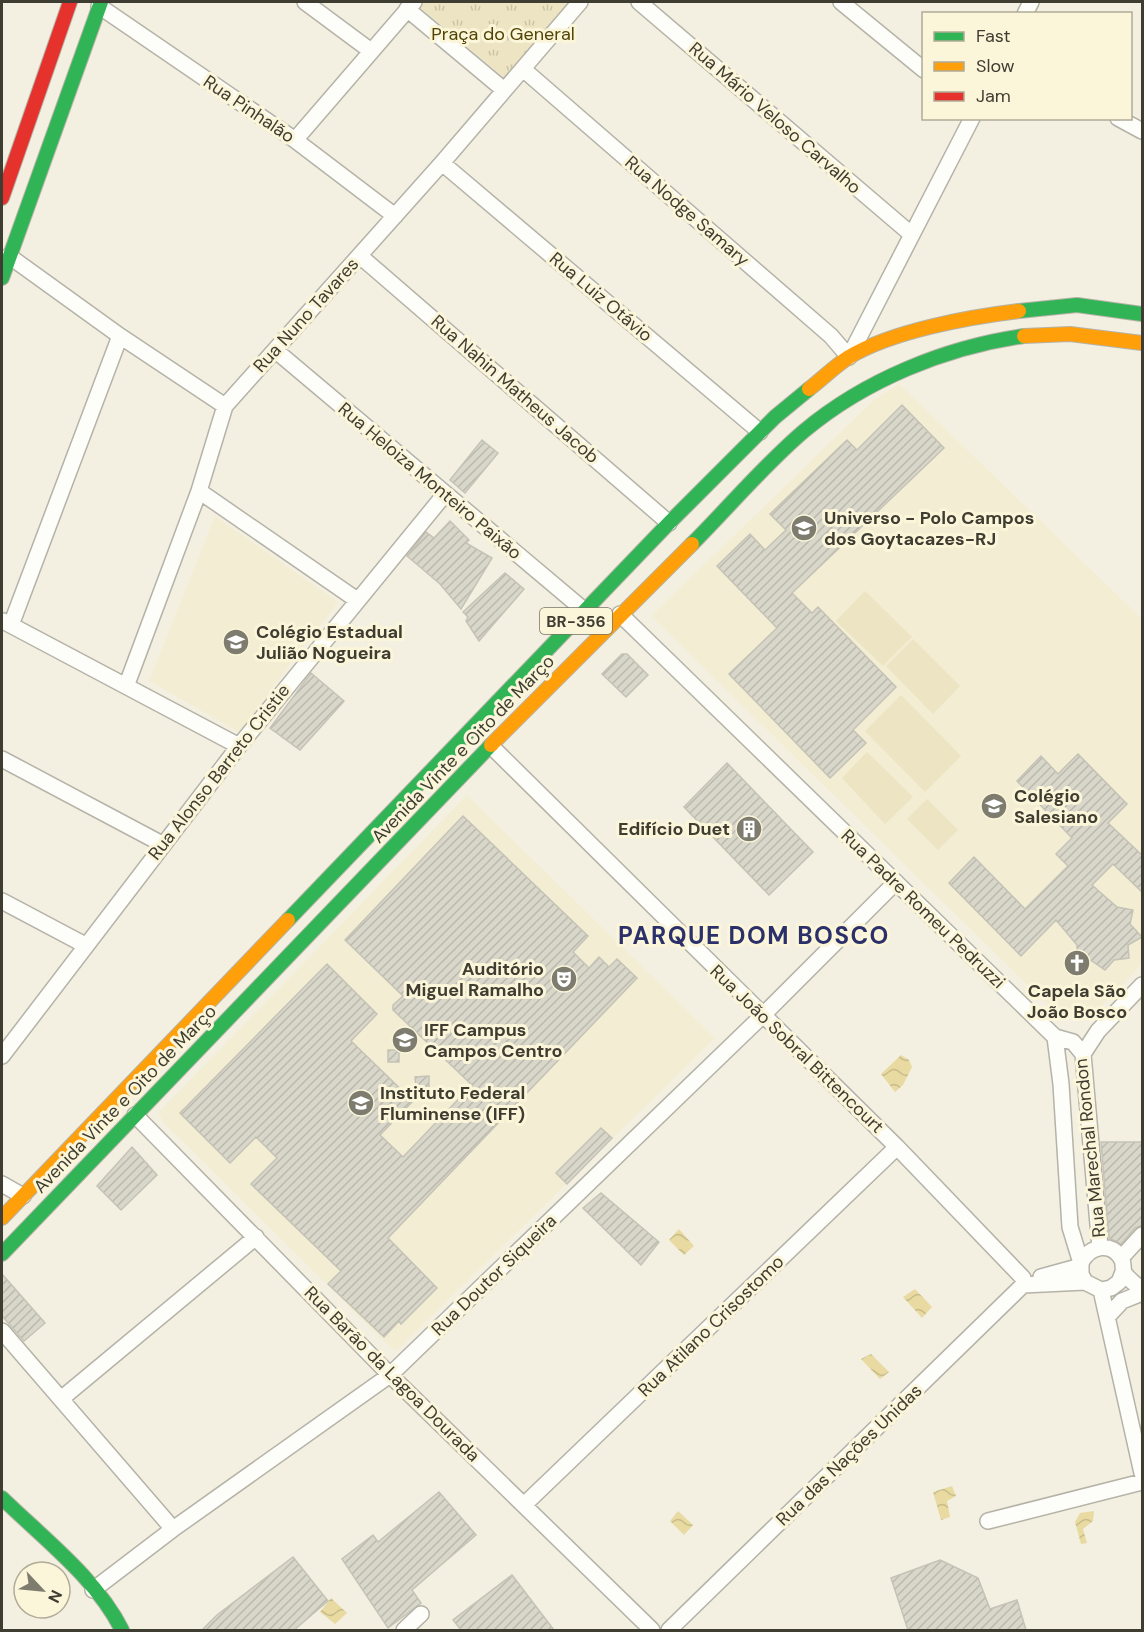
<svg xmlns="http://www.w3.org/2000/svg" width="1144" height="1632" font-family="'DM Sans',sans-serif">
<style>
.built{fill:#f3edd3}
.park{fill:url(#park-tufts)}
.pitch{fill:#ece4c2}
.water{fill:url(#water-waves)}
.building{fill:url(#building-hatch);stroke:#c5c2b6;stroke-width:1.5}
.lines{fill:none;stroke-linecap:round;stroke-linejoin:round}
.street-casing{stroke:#b5b2a7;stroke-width:18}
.fast-casing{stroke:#b5b2a7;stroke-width:16}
.slow-casing{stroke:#b5b2a7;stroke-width:16}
.jam-casing{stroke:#b5b2a7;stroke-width:16}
.street{stroke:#fdfdfa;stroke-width:15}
.fast{stroke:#30b455;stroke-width:14}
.slow{stroke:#ff9f0a;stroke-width:14}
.jam{stroke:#e5322d;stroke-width:14}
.labels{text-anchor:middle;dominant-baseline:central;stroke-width:6;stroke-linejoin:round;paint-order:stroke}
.shield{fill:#fbf5d9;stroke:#777464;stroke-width:1.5}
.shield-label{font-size:16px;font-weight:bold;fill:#3f3d32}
.park-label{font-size:18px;fill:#514405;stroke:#fbf5d9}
.street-label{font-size:18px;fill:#3f3d32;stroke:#fbf5d9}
.poi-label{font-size:18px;font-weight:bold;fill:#3f3d32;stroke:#fbf5d9;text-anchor:start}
.district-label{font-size:24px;font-weight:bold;letter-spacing:1.5px;fill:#2b306a;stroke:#fbf5d9}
</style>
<defs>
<pattern id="park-tufts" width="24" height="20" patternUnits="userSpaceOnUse" patternTransform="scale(1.5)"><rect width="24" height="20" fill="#ece4c2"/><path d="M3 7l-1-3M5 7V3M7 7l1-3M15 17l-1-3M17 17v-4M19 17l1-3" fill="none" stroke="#cbc4a7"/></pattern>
<pattern id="water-waves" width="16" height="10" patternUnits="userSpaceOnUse" patternTransform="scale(1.5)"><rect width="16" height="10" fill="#e8daa0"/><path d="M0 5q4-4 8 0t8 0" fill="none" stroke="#c8bc8a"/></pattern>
<pattern id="building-hatch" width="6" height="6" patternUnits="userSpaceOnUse" patternTransform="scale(1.5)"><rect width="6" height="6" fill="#d9d7ca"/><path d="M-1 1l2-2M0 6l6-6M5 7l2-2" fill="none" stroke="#bbb9ae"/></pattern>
</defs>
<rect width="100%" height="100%" fill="#f3f0e1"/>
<path class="built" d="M899,384L1142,619V964L1096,1012L1060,1017L651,616L874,400Z
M215,516L338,602L239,732L149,681Z
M467,795L715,1038L397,1350L390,1347L162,1121L159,1112Z"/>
<path class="park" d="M421,2H574L508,81L417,5Z"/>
<path class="pitch" d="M865,591L912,637L883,666L836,621Z
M913,639L960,686L933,714L886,666Z
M901,695L961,756L925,792L865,731Z
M867,752L913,797L885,824L842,778Z
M927,799L958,830L938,850L907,819Z"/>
<path class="water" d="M901,1055L909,1060L912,1067L903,1085L895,1092L881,1074Z
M679,1229L694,1246L684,1255L669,1240Z
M915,1289L932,1307L922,1318L903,1297Z
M871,1354L889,1372L880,1379L861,1359Z
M952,1486L956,1496L947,1501L950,1517L941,1520L933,1492Z
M678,1511L693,1525L684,1535L670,1521Z
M1094,1511L1093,1521L1083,1529L1087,1543L1081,1544L1075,1522L1080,1513Z
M331,1598L347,1613L335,1624L320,1612Z"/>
<path class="building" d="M902,405L944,448L792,593L812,613L818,607L896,687L853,730L866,743L830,778L729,674L777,628L717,566L750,534L765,550L786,530L770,514L847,440L857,450Z
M482,440L498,453L465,493L450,480Z
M450,521L469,540L466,543L492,558L461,609L440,584L407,556L426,532L434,538Z
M505,573L524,589L479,641L466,621L468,617L463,612Z
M622,654H627L648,675L626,697L602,674Z
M311,673L344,701L300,750L270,728Z
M1078,754L1127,804L1108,823L1143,856V893L1113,864L1092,885L1117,907L1133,910L1130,924L1142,937L1128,945L1129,958L1114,960L1105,970L1092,961L1077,958V945L1056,920L1021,956L949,883L974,857L1025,909L1068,866L1056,854L1072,838L1017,781L1041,756L1058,774Z
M727,763L813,852L769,895L684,807Z
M463,816L588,936L573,952L589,968L599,957L609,967L617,959L637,978L388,1238L437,1288L401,1324L399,1321L384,1337L328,1284L341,1271L251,1184L277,1158L256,1137L230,1163L180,1113L327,964L377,1014L351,1041L413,1101L380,1135L403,1157L472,1085L393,1010V1005L403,996L345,940Z
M388,1050H399V1062H388Z
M429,1076V1088H416L415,1077Z
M601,1128L612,1138L567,1184L556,1173Z
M1101,1142H1143V1225L1135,1228L1121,1244L1109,1238Z
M132,1147L157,1175L121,1210L97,1186Z
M601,1193L659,1242L641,1265L583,1208Z
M2,1274L45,1323L24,1341L2,1316Z
M439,1492L476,1535L412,1590L421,1603L388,1628L342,1559L373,1535L378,1542Z
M293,1557L328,1601L294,1630H202L217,1615Z
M940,1560L978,1578L990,1609L1017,1600L1026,1630H908L891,1578Z
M512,1575L554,1630H461L453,1620Z"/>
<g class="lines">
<defs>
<path id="street" d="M305,2L371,51
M639,2L911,234
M841,2L924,70
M99,6L295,140L395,216
M407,9L504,90
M1025,14L1031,2
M523,69L831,336L849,357L972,118
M1118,118L1142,131
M295,140L414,2
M442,163L760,432
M9,256L120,336L225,406
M360,256L669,523
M275,350L585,611
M199,491L357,600
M620,614L1055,1037L1061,1084L1070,1227L1081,1263V1274L1085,1282L1101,1290L1111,1288L1119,1282L1123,1272
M3,621L239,746
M11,625L120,336
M127,684L199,491L225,406L442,163L580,2
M491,746L897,1147L1023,1278
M2,759L162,844
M2,901L85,945
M1055,1037L1073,1042L1083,1054L1100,1247
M1083,1054L1098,1031L1142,985
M2,1056L239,746L445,494
M135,1115L390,1375L652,1630
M2,1184L23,1196
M1121,1258L1142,1235
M1081,1263C1089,1246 1112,1240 1122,1260C1124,1264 1122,1270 1125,1274C1129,1280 1137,1285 1142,1290
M1041,1277L1081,1266
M1023,1285L1085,1282
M1101,1290L1142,1473
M1107,1317L1122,1301L1142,1293
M2,1331L173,1529
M61,1399L256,1237
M525,1504L897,1147
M988,1521L1142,1482
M93,1590L173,1529L390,1375L762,1016L896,882
M404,1630L421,1614
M669,1630L1023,1285V1278"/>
<path id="fast" d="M2,278L101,2
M1019,311L1077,305L1142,314
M692,544C729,507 764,465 804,431C865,380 946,347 1024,336
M288,920L669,523L775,417L809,389
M2,1254L491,745
M2,1498C43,1538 96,1578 122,1630"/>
<path id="slow" d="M1024,336L1070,334L1142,343
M809,389C822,379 835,366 849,357C892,331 969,317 1019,311
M491,745L692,544
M2,1218L288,920"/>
<path id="jam" d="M2,198L70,2"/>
</defs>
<use href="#street" class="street-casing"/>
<use href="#fast" class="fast-casing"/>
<use href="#slow" class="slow-casing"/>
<use href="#jam" class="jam-casing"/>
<use href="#street" class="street"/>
<use href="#fast" class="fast"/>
<use href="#slow" class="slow"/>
<use href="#jam" class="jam"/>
</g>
<defs>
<symbol id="university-disc" viewBox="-11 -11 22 22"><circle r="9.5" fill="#7e7c6f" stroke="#fbf5d9"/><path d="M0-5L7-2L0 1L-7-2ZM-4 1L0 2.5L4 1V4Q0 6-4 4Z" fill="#fff"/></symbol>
<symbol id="school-disc" viewBox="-11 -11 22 22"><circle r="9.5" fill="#7e7c6f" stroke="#fbf5d9"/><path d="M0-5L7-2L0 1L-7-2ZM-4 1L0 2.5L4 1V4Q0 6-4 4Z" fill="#fff"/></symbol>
<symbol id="building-disc" viewBox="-11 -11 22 22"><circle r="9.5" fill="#7e7c6f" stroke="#fbf5d9"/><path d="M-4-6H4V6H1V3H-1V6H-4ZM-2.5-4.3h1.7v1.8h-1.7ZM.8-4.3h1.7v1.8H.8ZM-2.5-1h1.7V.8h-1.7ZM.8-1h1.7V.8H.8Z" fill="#fff"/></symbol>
<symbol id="church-disc" viewBox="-11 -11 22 22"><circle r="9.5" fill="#7e7c6f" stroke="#fbf5d9"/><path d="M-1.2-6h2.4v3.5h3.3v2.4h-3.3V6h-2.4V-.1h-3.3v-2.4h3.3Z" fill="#fff"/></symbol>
<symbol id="theatre-disc" viewBox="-11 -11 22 22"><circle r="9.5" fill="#7e7c6f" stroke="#fbf5d9"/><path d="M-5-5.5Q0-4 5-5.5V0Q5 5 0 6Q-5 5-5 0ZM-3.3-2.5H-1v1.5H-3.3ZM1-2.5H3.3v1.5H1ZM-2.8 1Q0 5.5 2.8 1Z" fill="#fff"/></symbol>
</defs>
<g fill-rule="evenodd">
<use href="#university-disc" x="789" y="513" width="30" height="30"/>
<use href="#school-disc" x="221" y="627" width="30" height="30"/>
<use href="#school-disc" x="979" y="791" width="30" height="30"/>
<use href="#building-disc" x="734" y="814" width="30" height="30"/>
<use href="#church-disc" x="1062" y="948" width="30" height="30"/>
<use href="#theatre-disc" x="549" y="964" width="30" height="30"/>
<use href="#university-disc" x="390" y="1025" width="30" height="30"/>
<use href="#university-disc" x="346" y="1088" width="30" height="30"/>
</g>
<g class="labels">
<rect class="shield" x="540" y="608" width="72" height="26" rx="4.5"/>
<g class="shield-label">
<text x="576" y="621">BR-356</text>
</g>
<g class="park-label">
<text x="503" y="34">Praça do General</text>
</g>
<g class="street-label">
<text transform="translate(249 109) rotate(34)">Rua Pinhalão</text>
<text transform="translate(775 118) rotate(41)">Rua Mário Veloso Carvalho</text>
<text transform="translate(687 211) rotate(41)">Rua Nodge Samary</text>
<text transform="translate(601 297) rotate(40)">Rua Luiz Otávio</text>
<text transform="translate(306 315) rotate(-48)">Rua Nuno Tavares</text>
<text transform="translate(515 389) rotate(41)">Rua Nahin Matheus Jacob</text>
<text transform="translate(430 481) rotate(40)">Rua Heloiza Monteiro Paixão</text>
<text transform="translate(463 749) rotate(-46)">Avenida Vinte e Oito de Março</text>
<text transform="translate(219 772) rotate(-52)">Rua Alonso Barreto Cristie</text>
<text transform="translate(923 909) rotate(44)">Rua Padre Romeu Pedruzzi</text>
<text transform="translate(797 1049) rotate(44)">Rua João Sobral Bittencourt</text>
<text transform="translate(125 1099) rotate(-46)">Avenida Vinte e Oito de Março</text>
<text transform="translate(1090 1148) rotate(-96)">Rua Marechal Rondon</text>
<text transform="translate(494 1275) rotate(-44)">Rua Doutor Siqueira</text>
<text transform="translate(711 1326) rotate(-44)">Rua Atilano Crisostomo</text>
<text transform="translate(392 1374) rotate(45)">Rua Barão da Lagoa Dourada</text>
<text transform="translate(849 1455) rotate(-44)">Rua das Nações Unidas</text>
</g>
<g class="poi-label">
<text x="824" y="518">Universo - Polo Campos<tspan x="824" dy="21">dos Goytacazes-RJ</tspan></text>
<text x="256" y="632">Colégio Estadual<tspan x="256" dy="21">Julião Nogueira</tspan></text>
<text x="1014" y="796">Colégio<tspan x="1014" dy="21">Salesiano</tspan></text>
<text x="730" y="829" text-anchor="end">Edifício Duet</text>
<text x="544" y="969" text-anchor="end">Auditório<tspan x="544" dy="21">Miguel Ramalho</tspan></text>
<text x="1077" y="991" text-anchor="middle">Capela São<tspan x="1077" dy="21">João Bosco</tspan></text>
<text x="424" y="1030">IFF Campus<tspan x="424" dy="21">Campos Centro</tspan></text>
<text x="380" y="1093">Instituto Federal<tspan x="380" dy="21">Fluminense (IFF)</tspan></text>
</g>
<g class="district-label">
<text x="754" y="935">PARQUE DOM BOSCO</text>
</g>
</g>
<rect width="1144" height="1632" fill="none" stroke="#3f3d32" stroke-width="6"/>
<rect x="922" y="12" width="210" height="108" fill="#fbf5d9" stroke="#b0ab96" stroke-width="1.5"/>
<rect x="934" y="32" width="30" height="9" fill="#30b455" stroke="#b0ab96" stroke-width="1.5"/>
<text x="976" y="42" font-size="18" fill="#3f3d32">Fast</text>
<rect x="934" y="62" width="30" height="9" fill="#ff9f0a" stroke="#b0ab96" stroke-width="1.5"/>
<text x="976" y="72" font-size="18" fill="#3f3d32">Slow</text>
<rect x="934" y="92" width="30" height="9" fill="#e5322d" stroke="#b0ab96" stroke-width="1.5"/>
<text x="976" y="102" font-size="18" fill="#3f3d32">Jam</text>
<g transform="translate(42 1590) rotate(116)"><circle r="28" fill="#fbf5d9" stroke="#b0ab96" stroke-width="1.5"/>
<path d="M0-4.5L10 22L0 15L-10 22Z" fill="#7e7c6f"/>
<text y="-9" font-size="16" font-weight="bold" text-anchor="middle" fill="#3f3d32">N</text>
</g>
</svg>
